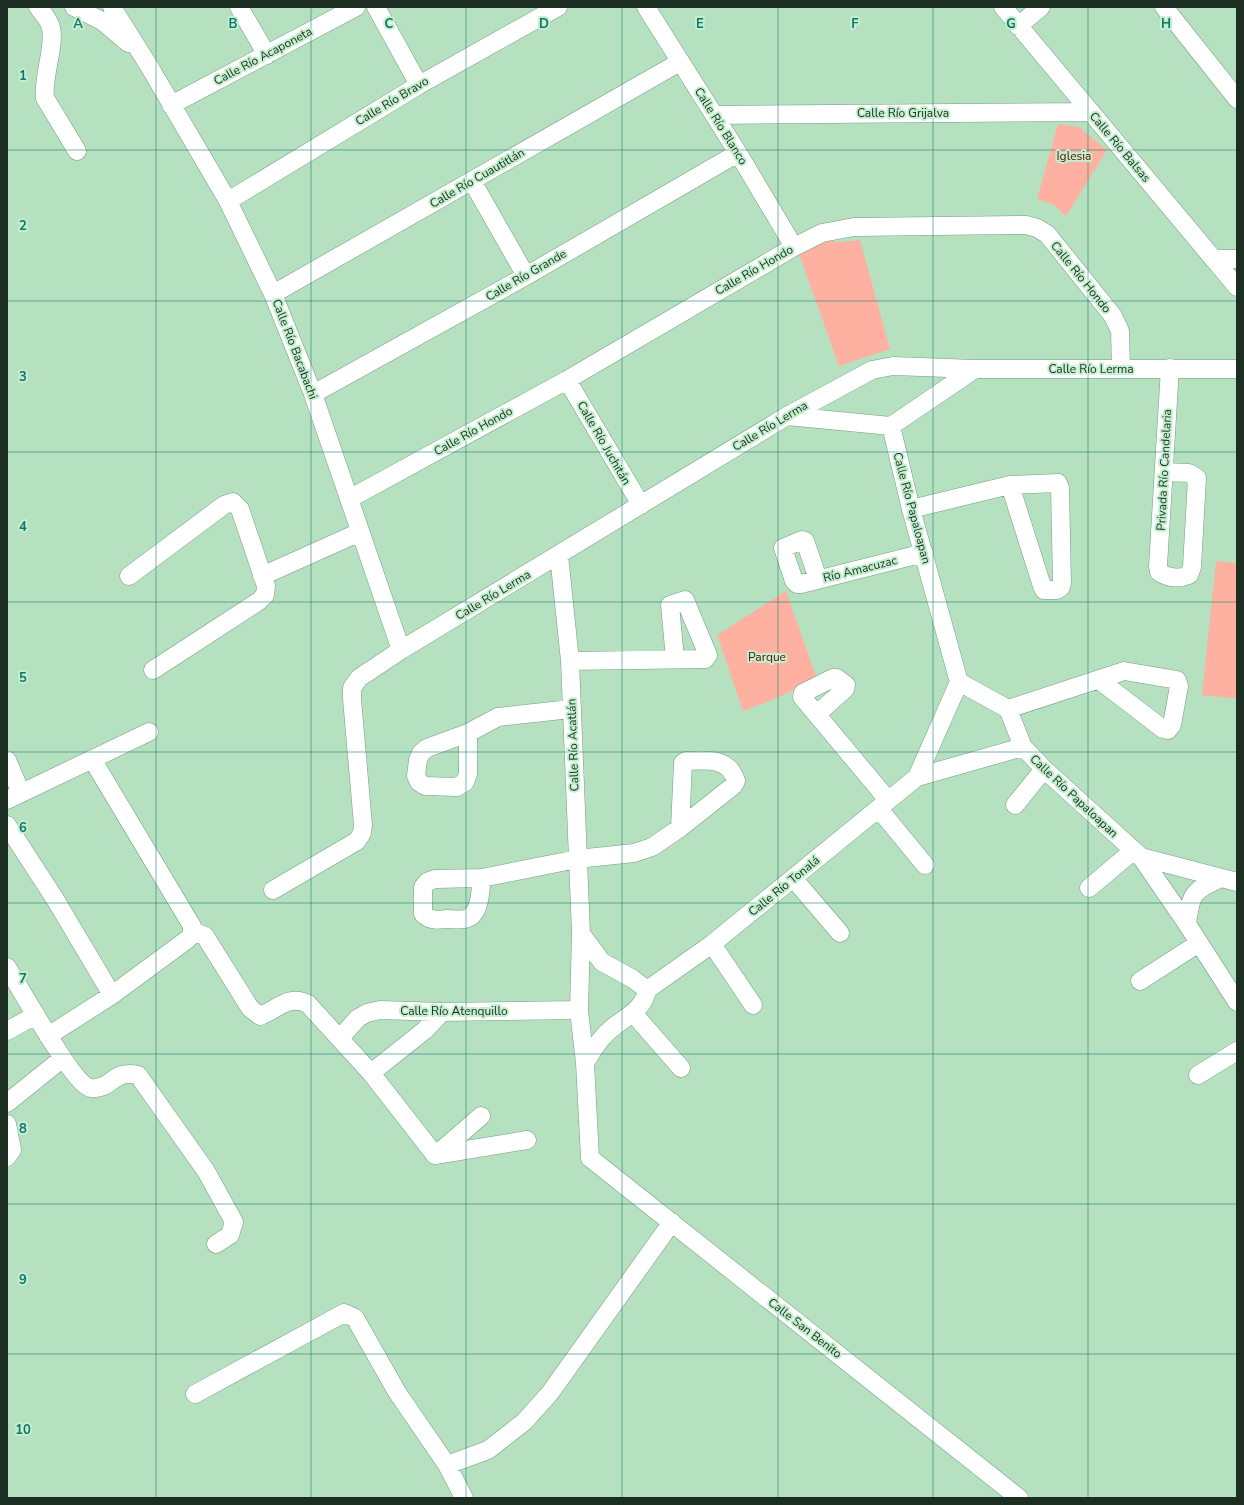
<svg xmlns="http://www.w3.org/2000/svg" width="1244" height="1505" font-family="'Nunito Sans',sans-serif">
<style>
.green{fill:#feb1a0}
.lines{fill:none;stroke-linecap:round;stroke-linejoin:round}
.minor-casing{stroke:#749d7f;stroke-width:19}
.minor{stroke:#fff;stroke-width:18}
.grid{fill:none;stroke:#0f766e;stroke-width:1;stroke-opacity:0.55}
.labels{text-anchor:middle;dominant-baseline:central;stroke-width:4;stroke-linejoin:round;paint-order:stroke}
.street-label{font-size:12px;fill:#1c2d21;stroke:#c3efce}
.park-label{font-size:12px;fill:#5a0d01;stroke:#c3efce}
.grid-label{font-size:13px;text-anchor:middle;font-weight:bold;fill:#0f766e;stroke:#c3efce;stroke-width:4;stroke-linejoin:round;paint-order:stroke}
</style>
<rect width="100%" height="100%" fill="#b6e1c1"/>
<path class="green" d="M1058,124L1079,127L1107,150L1066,216L1054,205L1037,199Z
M813,240L841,242L860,240L890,349L839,366L798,251Z
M1216,561L1237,563V699L1202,695Z
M786,591L817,679L777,698L743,711L717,635Z"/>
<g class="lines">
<defs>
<path id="minor" d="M38,7C42,13 48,18 50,25C57,42 42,77 45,98L77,151
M74,7L102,21L128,43
M112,7L149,66L228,201L273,294L313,394L401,650
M239,7L267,55
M376,7L419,85
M646,7L738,153L794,247
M1003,7L1237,287
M1164,7L1237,99
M1018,26L1041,7
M171,105L356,7
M714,115L1091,112
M472,181L526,276
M228,201L419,85L558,7
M1213,259H1237
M273,294L680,62
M567,380L641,505
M313,394L526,276L738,153
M787,416L891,426L975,369
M891,426L911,509L959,682L1008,709L1023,747L1044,769L1141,857L1187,924L1237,1002
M1165,472L1189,473L1197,478L1192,567L1189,575C1179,579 1168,578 1159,572L1158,566L1170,368
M349,499L567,380L794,247L822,233L854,227L1026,225L1037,228L1047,234L1113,316L1120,331L1121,369
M911,509L1010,485L1058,483L1060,488L1062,583L1061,587L1057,590H1044L1042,586L1010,485
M559,555L570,661L581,934L579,1010L585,1063L590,1158L1019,1498
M129,576L224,505L233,502L240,509L266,586L265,595L259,601L153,670
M262,576L360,532
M818,579L805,541L802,540L783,548L794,581L797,584H801L924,553
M570,661L705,659L708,655L685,600L670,605L675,659
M1008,709L1124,671L1177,680L1179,686L1172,725L1168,730L1163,729L1099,680
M817,714L845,689L846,685L837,678H833L803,693L802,697L888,800
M468,733V774L465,782L457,787L425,786L419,782L416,776L418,760L421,753L427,748L468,733L498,717L571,709
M7,760L21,793
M917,777L959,682
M7,800L149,732
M1015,805L1044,769
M879,809L925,865
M7,825L55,899L112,995
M1141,857L1237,882
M482,878C480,890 481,916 465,919C459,920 452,919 446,919C437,920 430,921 423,914V887L427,882L435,879L482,878L577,859L634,853L652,847L680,828L733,786L736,781C729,757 706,760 686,761L683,763L680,828
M793,878L840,933
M1089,888L1133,851
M273,890L357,841L362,833L363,825L352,699V688L359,678L401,650L787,416L872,370L893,366L975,369H1237
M1187,924C1191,894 1192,891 1219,879
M192,931L205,936L250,1008L260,1016C278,1009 289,994 308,1004L371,1073L435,1155L527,1140
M581,934L602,962L633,979L647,990C644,1013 616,1020 603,1037C596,1044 591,1054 585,1063
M712,944L753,1005
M7,967C19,986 74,1086 91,1088C112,1090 112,1069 138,1075L206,1171L234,1222L230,1235L216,1244
M1140,981L1199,943
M647,990L712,944L917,777L1023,747
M633,1013L681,1068
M7,1031L36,1015
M48,1036L112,995L188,939L192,934V926L92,759
M340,1038L358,1018L367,1013L380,1010L442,1012L579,1010
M371,1073L425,1030L442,1012
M1198,1075L1237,1051
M7,1103L63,1058
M7,1124L12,1150L7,1157
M436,1155L481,1116
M195,1394L344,1313L355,1318L397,1392L447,1465
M464,1498L447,1465L488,1450L524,1422L550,1393L672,1222"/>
</defs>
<use href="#minor" class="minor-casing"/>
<use href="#minor" class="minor"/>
</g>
<path class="grid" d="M156,7V1498M311,7V1498M466,7V1498M622,7V1498M778,7V1498M933,7V1498M1088,7V1498M7,150H1237M7,301H1237M7,452H1237M7,602H1237M7,752H1237M7,903H1237M7,1054H1237M7,1204H1237M7,1354H1237"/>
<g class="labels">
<g class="street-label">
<text transform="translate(263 56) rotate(-28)">Calle Río Acaponeta</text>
<text transform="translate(392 101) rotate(-31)">Calle Río Bravo</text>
<text x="903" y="113">Calle Río Grijalva</text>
<text transform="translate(721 126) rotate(58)">Calle Río Blanco</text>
<text transform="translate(1120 147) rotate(50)">Calle Río Balsas</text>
<text transform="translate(477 178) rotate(-30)">Calle Río Cuautitlán</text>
<text transform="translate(754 270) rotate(-30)">Calle Río Hondo</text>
<text transform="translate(526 275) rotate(-30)">Calle Río Grande</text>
<text transform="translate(1081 277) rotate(51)">Calle Río Hondo</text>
<text transform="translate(295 349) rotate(69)">Calle Río Bacabachi</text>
<text x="1091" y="369">Calle Río Lerma</text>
<text transform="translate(770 426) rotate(-31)">Calle Río Lerma</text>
<text transform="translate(473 431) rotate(-29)">Calle Río Hondo</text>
<text transform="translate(604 443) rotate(60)">Calle Río Juchitán</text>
<text transform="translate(1164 470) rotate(-87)">Privada Río Candelaria</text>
<text transform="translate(912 508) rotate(75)">Calle Río Papaloapan</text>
<text transform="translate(860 569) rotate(-14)">Río Amacuzac</text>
<text transform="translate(493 595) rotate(-31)">Calle Río Lerma</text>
<text transform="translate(573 745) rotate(-92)">Calle Río Acatlán</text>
<text transform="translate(1074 796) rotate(43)">Calle Río Papaloapan</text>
<text transform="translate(784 886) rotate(-39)">Calle Río Tonalá</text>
<text x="454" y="1011">Calle Río Atenquillo</text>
<text transform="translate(805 1328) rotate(38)">Calle San Benito</text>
</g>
<g class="park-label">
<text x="1074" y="156">Iglesia</text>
<text x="767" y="657">Parque</text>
</g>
</g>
<g class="grid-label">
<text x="78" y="28">A</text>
<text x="233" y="28">B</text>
<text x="389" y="28">C</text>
<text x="544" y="28">D</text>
<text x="700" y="28">E</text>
<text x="855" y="28">F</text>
<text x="1011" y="28">G</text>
<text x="1166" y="28">H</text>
<text x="23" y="80">1</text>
<text x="23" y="230">2</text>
<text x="23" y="381">3</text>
<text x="23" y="531">4</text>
<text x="23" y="682">5</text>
<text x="23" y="832">6</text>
<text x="23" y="983">7</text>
<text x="23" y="1133">8</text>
<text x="23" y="1284">9</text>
<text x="23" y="1434">10</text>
</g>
<rect width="1244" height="1505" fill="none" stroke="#1c2d21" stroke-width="16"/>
</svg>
